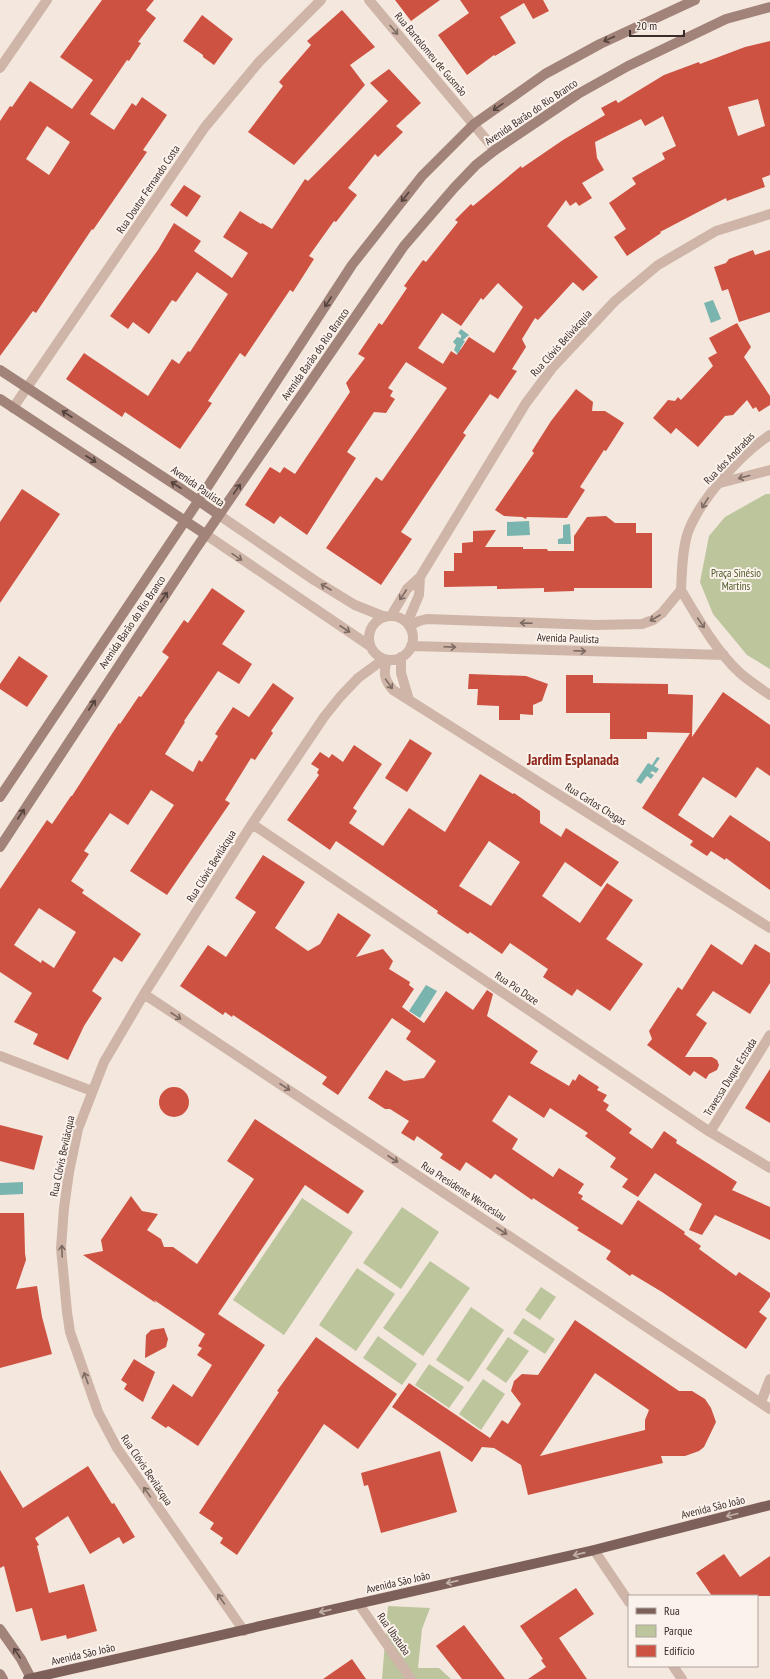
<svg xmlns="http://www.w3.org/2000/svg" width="770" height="1679" font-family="'PT Sans Narrow',sans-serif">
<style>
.green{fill:#bcc59c}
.water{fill:#7ab4af}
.building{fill:#ce5242;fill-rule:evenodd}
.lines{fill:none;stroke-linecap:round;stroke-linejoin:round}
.street{stroke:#ceb5a8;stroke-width:10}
.secondary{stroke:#a28379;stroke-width:10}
.primary{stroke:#7d6059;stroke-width:10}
.oneway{stroke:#7d6a62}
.oneway2{stroke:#54423d}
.oneway3{stroke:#c2b0a9}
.labels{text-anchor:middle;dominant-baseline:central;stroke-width:4;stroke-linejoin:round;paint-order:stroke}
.street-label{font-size:11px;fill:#3a2c29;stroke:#fbf2eb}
.park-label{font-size:11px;fill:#4f5a2b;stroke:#fbf2eb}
.district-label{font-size:15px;font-weight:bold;fill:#8f281c;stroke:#fbf2eb}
</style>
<rect width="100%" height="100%" fill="#f4e7de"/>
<path class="green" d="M766,494H770V669L747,655L713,614L700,582L709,536L725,517Z
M302,1198L353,1232L284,1335L233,1300Z
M402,1207L439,1232L401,1289L363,1263Z
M430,1261L470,1288L423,1356L383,1328Z
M357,1268L395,1294L356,1351L319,1325Z
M541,1287L556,1297L540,1320L525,1310Z
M471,1307L504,1330L469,1382L436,1360Z
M523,1318L555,1339L545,1354L513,1333Z
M378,1336L417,1364L402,1385L363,1358Z
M508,1337L529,1351L506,1383L486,1369Z
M429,1364L464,1387L449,1408L415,1385Z
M483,1379L505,1394L481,1430L459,1414Z
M388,1606L430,1608L422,1629L418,1668H439L451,1679H382Z"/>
<path class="water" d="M713,300L721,319L711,323L704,303Z
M461,329L469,335L463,340L465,341L460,349L462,350L456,358L457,353L454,350L456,345L453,342L457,337L461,338V335L458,333Z
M529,521L530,535L507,536V522Z
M570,524L571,544H558V539L563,538V525Z
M657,757L660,758L654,766L659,769L656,773L652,771L650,773L654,775L651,779L647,776L641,784L636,781L648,763L652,765Z
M426,985L437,991L420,1018L409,1011Z
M23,1182V1194L0,1195V1183Z"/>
<path class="building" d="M102,0H154L146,10L156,18L138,42L141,43L129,61L127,60L90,114L114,130L132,103L136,106L142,97L167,115L143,150L147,152L93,230L92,229L36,313L33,311L0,356V121L10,106L12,107L30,81L72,109L93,80L60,57ZM47,126L70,142L49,175L26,159Z
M395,0H440L411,21Z
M460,0H543L549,11L533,19L524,3L500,17L516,43L495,56L494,55L467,75L438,35L469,13Z
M342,10L375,47L350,65L365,85L294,165L248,132L283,86L279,82L311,45L307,41Z
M202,15L233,39L214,65L203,57V55L183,41Z
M770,41V175L762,178L765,187L727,201L726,198L704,209L660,232L661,233L627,256L614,237L626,229L609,203L636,184L632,178L665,159L662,153L676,146L663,116L645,126L641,119L595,142L597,158L604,170L582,183L592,198L579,206L576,202L570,206L566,200L547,226L598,277L583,291L573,282L538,320L535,318L522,339L526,347L512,369L517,371L498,399L490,394L463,433L466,435L401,532L412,539L381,585L326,548L376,477L382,481L447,388L406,362L388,388L393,391L390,396L395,399L386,413L374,412L347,452L356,458L307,535L280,516L274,524L245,505L270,467L280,473L284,467L295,474L350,392L346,383L365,358L358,354L379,323L382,325L407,288L404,286L423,260L426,262L458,222L455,220L471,204L473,206L521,166L522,168L563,140L605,115L601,108L616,100L618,103L664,75L699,62L700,64L745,47ZM758,99L765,126L738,136L728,107ZM498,283L523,307L494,353L469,337L457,355L451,351L443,364L418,348L442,313L461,326L481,298L483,300Z
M389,69L421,103L396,126L403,132L378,157L375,154L348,188L357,195L336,222L334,221L309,256L314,259L293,292L290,290L245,357L240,353L208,401L212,403L180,449L125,412L122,417L66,379L84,353L148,396L172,359L179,364L188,351L190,352L228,294L197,272L176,302L172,300L149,334L133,322L128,329L110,316L158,250L174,223L201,241L194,251L232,278L248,253L223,237L240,211L261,224L262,223L272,229L305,179L308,181L388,101L370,83Z
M184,185L201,196L187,217L170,205Z
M753,250L755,255L770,250V312L739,322L728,289L722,291L714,267L726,263L729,259Z
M737,323L751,347L744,357L770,396V405L759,412L756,407L753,409L747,400L733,415L725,416L698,447L676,428L671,434L653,418L668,400L675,401L678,397L681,400L713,366L708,358L717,353L709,338Z
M576,389L593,402L592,411H605L624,423L606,451L604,450L580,487L585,490L567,518L527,517L526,519L522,517L504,516L495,510L534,453L532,451L551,421Z
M22,489L60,514L0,603V522Z
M606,516L615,523H636V533H652V588H574V591L544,592V588L497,589V586L444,587V571H454V553H462V543L473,542V531L496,530L485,547H523V549H547L548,551H574V536L587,517Z
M212,588L245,611L222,644L252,664L239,684L218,671L184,721L185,722L165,754L193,772L199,760L202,762L218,736L215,734L233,707L249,717L273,683L294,698L271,731L273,733L255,760L251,758L225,800L230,803L167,895L130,871L174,805L151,790L128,825L110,813L84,851L89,854L71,881L84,890L82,893L141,934L122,962L114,957L92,991L102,998L84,1026L68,1060L33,1044L38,1034L14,1022L32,993L0,972V889L47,820L52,824L71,796H72L119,723L120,724L139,696L141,697L169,657L162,652L184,620L188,623ZM39,908L76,932L54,968L42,960L41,963L14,945Z
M19,656L48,676L27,707L0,689V684Z
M469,674L526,676L548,684L542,701L533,705V715L520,714V720H499V706L477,705L478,689H468Z
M566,675H593V683L668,684V694L693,695L692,737L723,692L770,725V776L757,767L736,798L703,777L678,815L713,838L730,815L770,842V890L726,858L725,860L711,851L707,856L690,845L693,841L642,808L690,733L647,732V739H610V713H566Z
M410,739L432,753L407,792L385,778Z
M354,745L382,764L353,808L357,811L349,823L383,846L409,808L445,832L480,774L513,794L514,793L540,811V823L561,837L566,828L619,862L601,887L565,862L542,896L580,923L607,883L633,900L606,939L643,964L610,1011L577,989L572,996L543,977L548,969L510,943L502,954L470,932L468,934L437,913L438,911L336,841L330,850L287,820L319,775L317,773L319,769L311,764L320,752L329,758L332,754L343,762ZM489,841L520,862L491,906L459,886Z
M263,855L305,882L275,928L308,951L320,944L338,913L371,935L356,957L383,949L393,961L389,969L410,982L409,985L414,989L402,1007L424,1023L446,991L473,1010L487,990L493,994L487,1016L538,1051L530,1063L569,1086L573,1079L575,1081L579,1074L599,1087L597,1090L607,1095L603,1101L609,1105L606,1110L632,1129L629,1133L652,1149L664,1131L677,1140L676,1143L737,1182L732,1190L770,1207V1240L715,1215L702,1235L689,1230L702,1204L655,1173L638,1197L622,1187L628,1179L610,1167L616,1158L585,1136L588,1133L550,1108L544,1118L509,1095L492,1121L518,1139L512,1149L553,1177L559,1168L584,1184L578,1193L583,1196L581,1199L622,1225L638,1200L685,1232L684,1234L701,1246L699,1249L736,1276L739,1272L770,1293V1297L759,1312L767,1318L746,1349L662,1292L632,1274L630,1276L606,1259L611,1251L577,1230L579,1228L533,1198L532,1200L495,1174L491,1179L466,1162L460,1171L440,1158L443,1154L417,1136L414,1141L401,1133L409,1121L390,1109H385L368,1098L386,1070L404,1081L424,1078L436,1061L406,1039L411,1031L392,1018L338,1095L322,1084L327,1077L233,1015L232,1017L225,1012L223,1015L180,986L208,945L226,957L256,912L235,898Z
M711,944L742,965L755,944L770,953V983L750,1014L713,991L696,1015L707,1023L685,1057H712L717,1060L719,1065L717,1070L709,1074L706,1079L694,1071L690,1076L647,1045L652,1039L649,1031L678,987L682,990Z
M770,1069V1123L745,1108Z
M159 1102a15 15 0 1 1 30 0a15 15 0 1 1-30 0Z
M255,1119L364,1191L348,1214L305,1185L218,1314L265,1345L198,1446L168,1426L166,1428L151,1418L173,1384L192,1397L212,1365L197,1355L202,1348L198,1346L205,1334L154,1300L156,1303L83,1255L103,1251L101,1240L131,1196L142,1211L158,1214L147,1230L161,1239L164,1247H173L197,1264L254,1179L227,1161Z
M0,1125L43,1136L34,1170L0,1161Z
M0,1213H24L25,1253L26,1260L16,1289L37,1286L42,1317L52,1354L0,1368Z
M575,1320L679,1391H692L705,1399L711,1408L716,1422L704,1447L699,1451L685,1456H661L663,1463L528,1495L521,1465L494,1448L482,1447L472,1462L392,1407L409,1383L490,1438L502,1420L508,1424L521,1404L511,1391L514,1381L522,1374L538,1375ZM595,1373L649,1410L645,1420V1430L540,1456Z
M164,1328L168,1339L166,1347L145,1358L146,1335L151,1330Z
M316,1337L397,1394L358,1449L324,1424L237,1555L220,1543L223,1538L210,1529L214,1523L199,1513L279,1392L277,1391Z
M134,1359L155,1372L143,1402L124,1389L127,1384L121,1380Z
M440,1451L457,1512L381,1533L368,1485L364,1486L361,1473Z
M88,1466L112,1504L114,1503L135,1537L123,1544L119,1537L90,1554L68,1516L35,1538L39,1545L37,1546L49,1593L84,1584L97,1631L67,1639L66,1635L41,1641L32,1608L16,1612L4,1566L0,1568V1470L23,1508Z
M724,1554L740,1577L770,1556V1596H712L696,1573Z
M576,1588L594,1614L559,1638L587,1679H528L546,1667L541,1660L543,1659L520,1626Z
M464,1625L505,1679H462L436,1646Z
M352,1659L366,1679H323Z"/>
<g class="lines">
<path class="street" d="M369,0L495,150
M0,68L47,0
M13,408L205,127L259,62L321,0
M720,483L770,470
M219,515L314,580L355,605L385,617
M205,534L370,646
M681,590C682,571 682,550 688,532C700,500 741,453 770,435
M681,590C697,617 716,651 740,673C749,681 760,688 770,695
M391,616L407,589L420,577L526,403L553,367L615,301L658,265L716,231L770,214
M369 638a22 22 0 1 1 44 0a22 22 0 1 1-44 0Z
M407,623L419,595L420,577
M409,626L419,621L427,619L596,625L642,624L653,620L662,613L681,590
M411,646L724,655
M401,657V673L409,700
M387,660C383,672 384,680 393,690L770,928
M252,824L710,1132L770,1168
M144,994L770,1409
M0,1056L92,1091
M710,1132L770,1035
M761,1402L770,1379
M594,1550L629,1602
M358,1603L411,1679
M244,1631L117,1448L98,1412L70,1332L67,1312L61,1248L64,1208L69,1172L78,1129L104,1062L144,994L252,824L324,717L340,697L358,678L384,659
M673,1666L682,1679"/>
<path class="secondary" d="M0,370L183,490L219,515
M0,399L205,534
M0,797L199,500L352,265L422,176L474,124L545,74L600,44L695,0
M0,847L195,550L404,246L454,188L476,165L495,150L578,94L628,66L726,19L770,7
M0,1629L21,1659L31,1678
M0,1674L3,1679"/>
<path class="primary" d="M28,1679L594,1550L770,1505"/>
</g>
<defs><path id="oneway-shaft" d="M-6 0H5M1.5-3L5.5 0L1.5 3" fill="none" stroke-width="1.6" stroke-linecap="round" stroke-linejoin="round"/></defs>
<g class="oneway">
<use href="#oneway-shaft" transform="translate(394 30) rotate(50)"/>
<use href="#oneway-shaft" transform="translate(744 477) rotate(165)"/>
<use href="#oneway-shaft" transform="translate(705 503) rotate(122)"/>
<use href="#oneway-shaft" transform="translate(237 557) rotate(34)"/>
<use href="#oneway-shaft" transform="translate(326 587) rotate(-150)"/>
<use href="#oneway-shaft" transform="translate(403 595) rotate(124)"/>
<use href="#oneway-shaft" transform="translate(655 618) rotate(150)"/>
<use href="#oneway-shaft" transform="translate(526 623) rotate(-178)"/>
<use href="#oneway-shaft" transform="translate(701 623) rotate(56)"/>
<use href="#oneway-shaft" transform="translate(345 629) rotate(33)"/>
<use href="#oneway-shaft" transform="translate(450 647) rotate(2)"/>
<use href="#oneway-shaft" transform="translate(580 651) rotate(2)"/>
<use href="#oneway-shaft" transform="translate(389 684) rotate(55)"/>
<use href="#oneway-shaft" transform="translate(176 1016) rotate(33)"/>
<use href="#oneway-shaft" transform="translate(285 1087) rotate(33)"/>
<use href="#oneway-shaft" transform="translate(393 1159) rotate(33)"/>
<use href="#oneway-shaft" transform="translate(502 1231) rotate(33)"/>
<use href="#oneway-shaft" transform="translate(62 1251) rotate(-92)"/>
<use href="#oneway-shaft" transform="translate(86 1378) rotate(-110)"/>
<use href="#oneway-shaft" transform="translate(147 1492) rotate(-125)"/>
<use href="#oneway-shaft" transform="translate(221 1599) rotate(-125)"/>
</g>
<g class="oneway2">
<use href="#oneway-shaft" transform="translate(609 39) rotate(155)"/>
<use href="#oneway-shaft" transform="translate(498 107) rotate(145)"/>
<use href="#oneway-shaft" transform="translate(405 197) rotate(129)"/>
<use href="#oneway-shaft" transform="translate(328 302) rotate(123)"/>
<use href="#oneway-shaft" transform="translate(67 414) rotate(-147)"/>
<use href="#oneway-shaft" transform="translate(91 459) rotate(33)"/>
<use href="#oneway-shaft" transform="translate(176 485) rotate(-147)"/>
<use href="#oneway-shaft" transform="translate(237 489) rotate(-55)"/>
<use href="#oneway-shaft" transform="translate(164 597) rotate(-56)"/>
<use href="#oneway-shaft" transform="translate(92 705) rotate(-57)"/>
<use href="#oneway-shaft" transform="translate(21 814) rotate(-57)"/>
<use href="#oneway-shaft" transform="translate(17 1653) rotate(-124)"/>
</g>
<g class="oneway3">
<use href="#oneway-shaft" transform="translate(732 1515) rotate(166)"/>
<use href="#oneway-shaft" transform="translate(579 1554) rotate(167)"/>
<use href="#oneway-shaft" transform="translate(452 1582) rotate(167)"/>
<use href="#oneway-shaft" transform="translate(325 1611) rotate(167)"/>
</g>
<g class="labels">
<g class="street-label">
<text transform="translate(431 54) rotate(50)">Rua Bartolomeu de Gusmão</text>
<text transform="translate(531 112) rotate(-34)">Avenida Barão do Rio Branco</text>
<text transform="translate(148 189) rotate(-56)">Rua Doutor Fernando Costa</text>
<text transform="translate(561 343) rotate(-48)">Rua Clóvis Belivácquia</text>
<text transform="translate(315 354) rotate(-55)">Avenida Barão do Rio Branco</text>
<text transform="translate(729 458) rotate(-46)">Rua dos Andradas</text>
<text transform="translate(198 486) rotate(35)">Avenida Paulista</text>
<text transform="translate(132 622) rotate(-56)">Avenida Barão do Rio Branco</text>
<text transform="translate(568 638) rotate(2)">Avenida Paulista</text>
<text transform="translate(596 804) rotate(32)">Rua Carlos Chagas</text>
<text transform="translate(211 866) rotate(-58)">Rua Clóvis Bevilácqua</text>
<text transform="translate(517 988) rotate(34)">Rua Pio Doze</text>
<text transform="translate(730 1077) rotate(-58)">Travessa Duque Estrada</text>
<text transform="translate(62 1156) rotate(-78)">Rua Clóvis Bevilácqua</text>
<text transform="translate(464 1191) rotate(33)">Rua Presidente Wenceslau</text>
<text transform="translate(147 1470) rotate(56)">Rua Clóvis Bevilácqua</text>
<text transform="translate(713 1507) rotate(-14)">Avenida São João</text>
<text transform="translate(398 1582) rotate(-13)">Avenida São João</text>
<text transform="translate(394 1634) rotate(55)">Rua Ubatuba</text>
<text transform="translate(83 1654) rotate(-13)">Avenida São João</text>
</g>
<g class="park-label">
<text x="736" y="573">Praça Sinésio<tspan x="736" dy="13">Martins</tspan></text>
</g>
<g class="district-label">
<text x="573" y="759">Jardim Esplanada</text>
</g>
</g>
<rect x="628" y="1595" width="130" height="72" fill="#fbf2eb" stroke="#aea39d"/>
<rect x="636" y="1608" width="20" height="6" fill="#7d6059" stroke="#aea39d"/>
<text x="664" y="1615" font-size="12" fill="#3a2c29">Rua</text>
<rect x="636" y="1625" width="20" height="12" fill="#bcc59c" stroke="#aea39d"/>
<text x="664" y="1635" font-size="12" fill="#3a2c29">Parque</text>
<rect x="636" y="1645" width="20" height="12" fill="#ce5242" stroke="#aea39d"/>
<text x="664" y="1655" font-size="12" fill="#3a2c29">Edifício</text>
<path d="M630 30v6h54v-6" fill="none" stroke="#3a2c29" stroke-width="2"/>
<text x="636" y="30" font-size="12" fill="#3a2c29" stroke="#fbf2eb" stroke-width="3" paint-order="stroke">20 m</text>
</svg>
